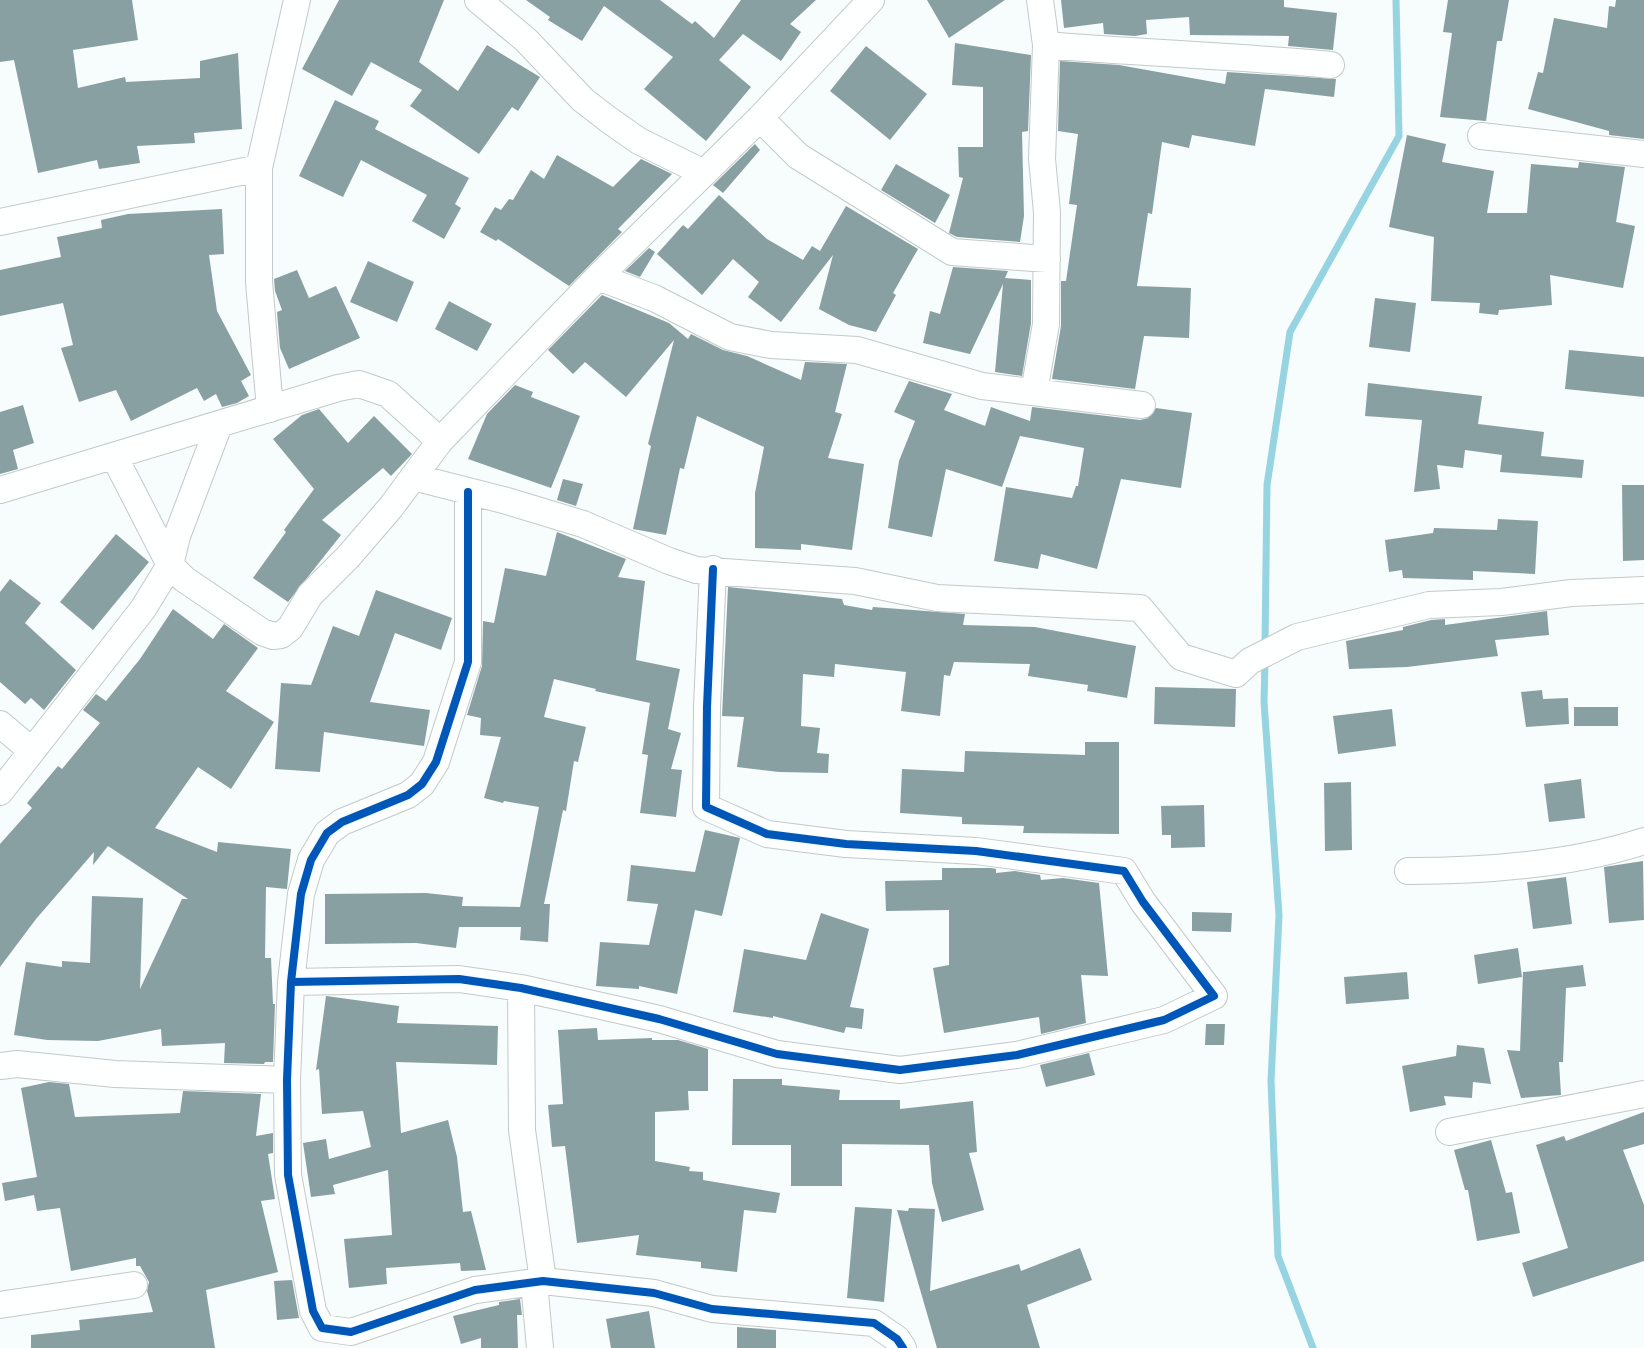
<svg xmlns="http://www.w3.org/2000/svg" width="1644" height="1348" font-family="'Archivo Narrow',sans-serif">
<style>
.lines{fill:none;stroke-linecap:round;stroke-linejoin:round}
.stream{stroke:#96d4e1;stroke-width:7}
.building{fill:#89a0a3}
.street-casing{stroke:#c3c9ca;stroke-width:28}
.street{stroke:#feffff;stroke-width:26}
.cycleway-casing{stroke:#f4fdff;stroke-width:11}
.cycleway{stroke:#0057b8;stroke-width:8}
</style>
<rect width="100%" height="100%" fill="#f7fcfc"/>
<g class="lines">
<path class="stream" d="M1265,645L1267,485L1290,332L1399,136L1396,0
M1265,660L1264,702L1279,915L1271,1081L1278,1256L1313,1348"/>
</g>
<path class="building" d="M0,0H132L138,40L73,50L78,88L125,77L126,82L200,78V61L238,53L242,129L194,133L195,143L137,146L140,163L99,169L97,160L38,173L14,60L0,62Z
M339,0H444L419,62L458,91L487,45L540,77L518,111L512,107L479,154L410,106L422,90L371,62L352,96L302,69Z
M526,0H660L692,24L695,21L714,38L741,0H816L790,24L801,32L781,61L743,34L719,60L751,87L706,141L644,89L673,57L604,6L582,41L548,20L550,17Z
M927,0H1005L949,38Z
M1061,0H1284V7L1337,13L1333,50L1288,46L1289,36L1190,35L1189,17L1146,20L1147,34L1135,36L1104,34L1103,23L1064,28Z
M1448,0H1509L1502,41H1497L1486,121L1440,117L1452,33L1443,32Z
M1616,0H1644V139L1609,135V131L1528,109L1538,72L1543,73L1554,18L1607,28L1609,6L1615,7Z
M955,43L1031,55L1028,131L1022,132L1024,216L1020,242L957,237L949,233L963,178L959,177L958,147H983V87L952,85Z
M866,46L927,94L890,140L830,91Z
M1060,61L1119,65L1225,84L1227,72L1336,79L1334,97L1265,89L1255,146L1192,135L1189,148L1162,142L1152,214L1148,213L1137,286L1191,288L1189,338L1144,336L1135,389L1052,379L1061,326V281H1066L1077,205L1069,204L1078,134L1058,131Z
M335,100L379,121L375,129L469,178L455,204L461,208L444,239L412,221L427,195L361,160L343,197L299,176Z
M1407,135L1446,144L1442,162L1494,171L1487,213H1527L1531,164L1578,168L1579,162L1625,167L1616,222L1635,226L1623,288L1550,275L1552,305L1499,310L1498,315L1479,313L1480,303L1431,301L1434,237L1389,227Z
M755,144L760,150L723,193L713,185Z
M557,155L613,187L641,159L672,174L618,229L622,232L569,286L498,239L496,241L480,232L495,207L501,210L509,199L513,200L531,170L544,179Z
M896,164L950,195L935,223L881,190Z
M719,195L767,239L803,260L812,246L820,251L846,206L918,249L893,293L896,295L876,332L849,325L819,309L833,255L781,322L748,297L759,282L733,259L702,295L657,254L683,225L688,229Z
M222,209L224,254L209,255L217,311L251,375L241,381L249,396L237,403L222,407L216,394L204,401L197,388L131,421L116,390L79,402L61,348L73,345L63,303L0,316V270L61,257L57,237L102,228L101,220L128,214Z
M649,248L655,252L640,277L625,271Z
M368,261L414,282L397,322L350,302Z
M953,267L1008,271L1005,278L1031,280V323L1022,376L995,372L1003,284L970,354L923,343L930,311L940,314Z
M297,270L309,298L336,286L360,338L289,369L280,348L277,312L282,310L275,291L274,279Z
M602,295L669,323L688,339L691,334L723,350L747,356L801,380L805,362L847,364L835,412L842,414L828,458L864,464L852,550L801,544V550L755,548V493L764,447L697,416L684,469L680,468L666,535L633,529L651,446L648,444L674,340L626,397L585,362L573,374L548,350Z
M1375,298L1416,303L1410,352L1369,347Z
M449,301L492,324L477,351L435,329Z
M1569,350L1644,357V397L1565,389Z
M909,381L952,394L944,410L985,426L991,407L1030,421L1032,407L1140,420L1148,418L1156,408L1192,413L1181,488L1121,479L1097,569L1041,554L1038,569L994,561L1006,487L1072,498L1076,486H1078L1084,448L1020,436L1002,487L946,469L932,537L888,528L899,461L915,421L894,412Z
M1368,383L1482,396L1478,424L1544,432L1541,456L1584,460L1582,478L1500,472L1502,455L1465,450L1463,468L1437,465L1440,489L1414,492L1422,420L1365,416Z
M515,385L533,392L531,397L580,416L551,488L468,459L487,414Z
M23,405L34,443L13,450L18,469L0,474V412Z
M319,409L348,443L374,416L412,454L391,476L383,468L322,520L341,535L288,602L253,578L286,532L284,530L314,489L273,439L302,415Z
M563,479L583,484L576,506L557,500Z
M1622,485H1644V560L1623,561Z
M1498,519L1538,521L1535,574L1473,571V580L1403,578L1402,570L1389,572L1385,540L1433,533L1434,528L1497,530Z
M557,532L626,559L618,577L645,581L636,660L680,669L668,729L681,733L671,769L682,770L676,817L640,813L648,755L642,754L650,703L595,691L596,689L554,679L544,717L586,727L578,762L574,761L566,811L563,810L544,904H550L548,942L520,940L521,927H459L456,948L416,943L325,944V894L426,893L463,897L462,906L520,907L539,807L504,801L503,803L484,798L501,737L480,735L481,718L467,715L482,666L483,621L494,623L505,568L546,576Z
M116,534L149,562L93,630L60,602Z
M10,579L41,603L25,623L76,670L44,710L31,698L25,704L0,682V592Z
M728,587L842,599L844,605L872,610L873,607L965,614L963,625L1035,627L1136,646L1127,698L1087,691L1088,685L1028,676L1030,664L954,662L950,676L944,675L940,716L901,711L906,672L835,664L834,677L803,674L801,726L820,728L817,753L829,754L828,773L779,772L737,767L744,717L722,716Z
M376,590L452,618L441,650L395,633L370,702L430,710L424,746L324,732L320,772L275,769L281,683L311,685L333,626L359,636Z
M173,609L213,639L224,624L258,648L226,691L274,722L231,789L198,767L155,828L217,852L218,842L291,849L287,889L266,887L265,958H271L273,1004H275L273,1062H265L264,1064L224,1063L225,1043L162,1046L161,1029L98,1041L47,1040L14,1035L26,962L62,967V961L90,963L92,896L143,898L140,989L182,899H188L108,846L93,865L94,852L36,919L0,967V844L32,808L27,803L58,766L62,769L100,723L83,710L96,694L106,701L140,659Z
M1547,611L1549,635L1495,640L1498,656L1407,667L1349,669L1346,641L1403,630V627L1431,620L1445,619V625Z
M1155,687L1236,689L1235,727L1154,724Z
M1542,690L1543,699L1568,698L1569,724L1526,727L1521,692Z
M1574,707H1618V726H1574Z
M1392,709L1396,746L1338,754L1333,716Z
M1085,742H1119V834L1023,833L1024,826L962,824V817L900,813L902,769L964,772L965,751L1085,755Z
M1581,779L1585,818L1549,822L1544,784Z
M1351,782L1352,850L1325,851L1324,783Z
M1204,805L1205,847L1171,848V835H1162L1161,806Z
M705,830L740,838L722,916L695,910L677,994L639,986V989L596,986L600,942L649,945L658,904L627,901L631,865L695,872Z
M1643,861L1644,920L1609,923L1604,867Z
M942,868H991L996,869V873L1015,871L1040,875L1041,880L1063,878L1099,883L1108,976L1081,975L1086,1023L1041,1034L1039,1017L944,1033L933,968L949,965V910L886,911L885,881L942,880Z
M1566,877L1572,924L1533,929L1527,882Z
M1192,912L1232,913L1231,932L1192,931Z
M821,913L869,929L850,1007L864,1009L862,1029L846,1027L844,1033L773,1016V1018L733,1012L744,949L806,960Z
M1518,948L1522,977L1478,984L1474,955Z
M1583,965L1586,986L1566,988L1563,1062H1559L1561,1095L1521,1098L1507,1050L1520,1051L1523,972Z
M1407,972L1409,999L1346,1004L1344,977Z
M326,996L399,1006L397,1023L498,1026L497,1065L396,1062L401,1133L448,1120L457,1157L463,1212L471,1211L486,1270L461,1271L460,1263L386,1268L387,1284L349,1288L344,1239L392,1235L388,1170L333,1185L335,1194L311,1197L303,1143L326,1139L329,1159L371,1147L363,1111L322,1114L319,1069L316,1070Z
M1206,1024H1225L1224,1045H1205Z
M597,1028L598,1040L652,1038V1040H678L708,1049V1091H688L689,1110L655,1112V1161L690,1167L689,1171L703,1172V1180L780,1193L776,1213L744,1210L737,1272L701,1268V1262L636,1255L639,1235L577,1243L565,1146L552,1147L548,1105L563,1104L558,1030Z
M1457,1045L1484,1048L1491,1084L1473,1082L1472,1098L1444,1096L1446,1105L1410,1112L1402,1066L1456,1056Z
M1089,1053L1095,1075L1046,1087L1040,1065Z
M733,1079H782V1085L840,1090L839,1100H900V1109L973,1101L977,1152L969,1153L984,1210L942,1222L932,1183L929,1145L842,1144V1186H791V1145H732Z
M49,1082L69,1084L75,1117L180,1113L183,1091L261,1094L256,1136L273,1133V1153L268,1154L275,1199L261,1201L278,1272L206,1290L215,1348H31V1335L80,1330L79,1320L153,1312L147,1291L149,1282L140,1266H136V1258L71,1271L60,1208L37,1211L34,1195L5,1201L2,1183L37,1177L21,1088Z
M1644,1112V1144L1623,1150L1644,1205V1261L1533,1297L1522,1263L1568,1248L1536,1145L1564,1136L1566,1141Z
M1491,1140L1506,1193L1512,1192L1520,1233L1477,1241L1468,1190H1465L1454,1150Z
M855,1207L892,1209L884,1302L847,1298Z
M909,1208L935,1209L930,1291L1019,1264L1021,1271L1080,1248L1092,1280L1027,1305L1040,1348H937L897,1210L908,1211Z
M292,1280L299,1318L277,1320L274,1281Z
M520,1299L522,1315H517L518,1348H481V1338L461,1344L453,1316L499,1305V1302Z
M649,1311L655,1348H611L606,1319Z
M737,1327L776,1330V1348H737Z"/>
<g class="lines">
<defs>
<path id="street" d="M478,0L526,40L583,100L609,120L639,141L704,173
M1046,45C1141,53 1236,56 1331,65
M760,118L798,156L952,252L1047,259
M1481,136L1644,154
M0,222L259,168
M598,277L654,298L730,337L771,345L857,350L982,386L1142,405
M1034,392L1046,324L1047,212L1042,159L1046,45L1040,0
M270,409L259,282V168L297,0
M114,456L170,565L184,579L262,632L273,636L281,635L290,628L310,595L348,557L391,507L440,441L598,277L760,118L871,0
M413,477L507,501L583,524L669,561L696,570L855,581L937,598L1140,608L1181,657L1236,674L1250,661L1297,637L1429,605L1501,602L1571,593L1644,590
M0,490L338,388L359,384L388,394L440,441
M468,492V662L436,762L422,784L408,795L342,822L327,833L311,860L301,894L291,982L287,1080L288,1175L313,1311L322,1328L351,1332L475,1290L543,1281L654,1293L712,1309L874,1323L897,1339L903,1348
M0,724L32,751
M0,792L143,609L170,565L177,536L219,425
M1408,871C1485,871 1570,865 1644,841
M291,982L459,979L521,988L659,1019L777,1054L900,1070L1017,1055L1164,1020L1214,996L1143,902L1124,871L976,851L846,844L767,834L706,807L707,707L713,569
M521,988L522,1130L543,1281
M0,1066L17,1064L115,1074L287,1080
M1449,1132L1644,1094
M534,1282L540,1348
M0,1305L134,1285"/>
</defs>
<use href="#street" class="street-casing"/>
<use href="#street" class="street"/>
<defs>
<path id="cycleway" d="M468,492V662L436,762L422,784L408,795L342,822L327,833L311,860L301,894L291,982L287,1080L288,1175L313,1311L322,1328L351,1332L475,1290L543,1281L654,1293L712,1309L874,1323L897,1339L903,1348
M291,982L459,979L521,988L659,1019L777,1054L900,1070L1017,1055L1164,1020L1214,996L1143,902L1124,871L976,851L846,844L767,834L706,807L707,707L713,569"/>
</defs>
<use href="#cycleway" class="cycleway-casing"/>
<use href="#cycleway" class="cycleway"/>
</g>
</svg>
